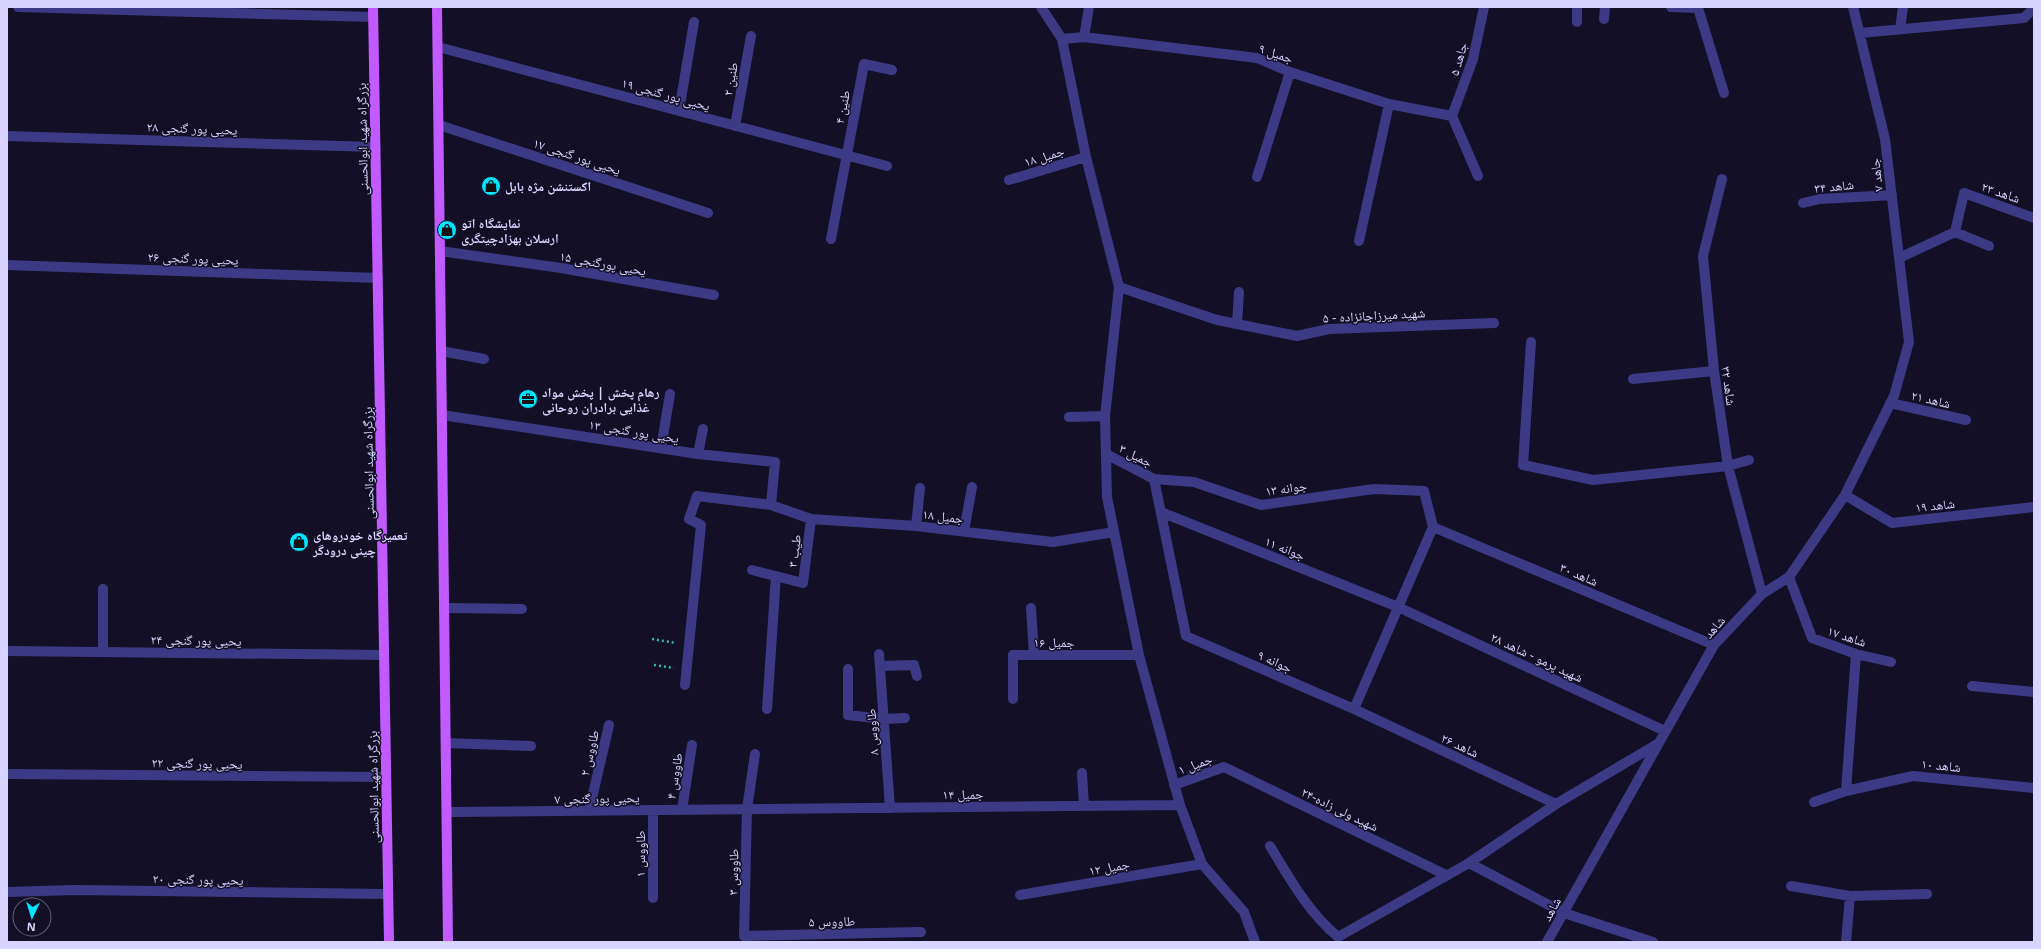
<svg xmlns="http://www.w3.org/2000/svg" width="2041" height="949" font-family="'Open Sans','Noto Naskh Arabic',sans-serif">
<style>
.lines{fill:none;stroke-linecap:round;stroke-linejoin:round}
.path{stroke:#2fb8b0;stroke-width:2.5;stroke-dasharray:2 3;stroke-linecap:butt}
.minor{stroke:#3d3a85;stroke-width:10}
.primary{stroke:#c25bff;stroke-width:10}
.labels{text-anchor:middle;dominant-baseline:central;stroke-width:3;stroke-linejoin:round;paint-order:stroke}
.street-label{font-size:13px;fill:#d9d4ff;stroke:#130f26}
.poi-label{font-size:13px;font-weight:bold;fill:#d9d4ff;stroke:#130f26;text-anchor:start}
</style>
<rect width="100%" height="100%" fill="#130f26"/>
<g class="lines">
<path class="path" d="M652,639L676,643
M654,665L674,668"/>
<path class="minor" d="M18,7L373,17
M1041,7L1062,39L1086,157L1119,287L1105,416L1107,497L1139,655L1180,805L1202,864L1244,912L1255,942
M1671,7L1698,8L1724,93
M1604,19L1605,7
M1577,22V7
M1900,29L1903,7
M1860,33L2024,18L2034,8
M1084,37L1089,7
M1062,39L1084,37L1257,58L1290,72L1389,104L1452,116
M438,47L887,166
M679,111L694,22
M1452,116L1473,59L1484,7
M1452,116L1478,176
M439,125L708,213
M735,126L751,36
M7,136L375,147
M1257,177L1290,72
M1722,179L1703,256L1714,371L1728,466L1762,594
M1009,180L1086,157
M1803,203L1820,199L1892,195
M1955,232L1989,246
M831,239L864,64L892,70
M1359,241L1389,104
M440,251L561,268L714,295
M1899,258L1955,232L1964,193L2034,218
M7,265L378,278
M1119,287L1217,320L1297,336L1329,329L1494,323
M1237,324L1239,292
M1531,342L1523,465L1593,480L1728,466L1749,460
M441,351L484,359
M1633,379L1714,371
M1890,403L1966,420
M442,415L698,454L775,462L771,505
M1069,417L1105,416
M661,448L670,394
M698,454L703,429
M1106,454L1154,479L1194,482L1261,505L1374,489L1424,491L1433,527L1354,709
M1154,479L1186,636L1354,709L1556,804
M1845,495L1892,523L2034,507
M1161,512L1398,607L1665,731
M916,526L920,488
M1433,527L1714,645
M964,531L972,487
M752,570L803,583L811,519
M1789,577L1812,638L1856,654L1891,662
M103,589V652
M444,608L522,609
M1031,608L1034,655
M7,651L384,655
M879,654L890,808
M880,666L914,665L917,676
M848,669V715L883,719L905,718
M685,685L701,525L689,519L697,496L771,505L811,519L916,526L1053,542L1114,532
M1972,686L2034,692
M1013,699V655H1139
M767,709L776,576
M446,743L531,746
M755,754L747,809L744,936L921,932
M1082,773L1084,806
M7,774L386,777
M1174,785L1224,767L1446,875
M1846,791L1856,654
M1814,802L1846,791L1913,776L2034,788
M653,810V898
M682,810L692,745
M589,811L609,725
M447,812L1180,805
M1270,846C1290,879 1308,912 1338,937L1469,863L1556,804L1659,743
M1469,863L1564,913L1653,942
M1791,886L1850,896L1927,894
M7,892L75,890L388,894
M1020,895L1202,864
M1547,942L1714,645L1762,594L1789,577L1845,495L1894,396L1909,342L1885,139L1853,7
M1846,942L1850,896"/>
<path class="primary" d="M373,7L389,942
M437,7L448,942"/>
</g>
<defs>
<symbol id="shop-disc" viewBox="-11 -11 22 22"><circle r="9.5" fill="#00e5ff" stroke="#130f26"/><path d="M-5-2.5h2.3a2.7 3.5 0 0 1 5.4 0H5L5.5 6h-11ZM-1.5-2.5h3a1.5 2.3 0 0 0-3 0Z" fill="#111"/></symbol>
<symbol id="office-disc" viewBox="-11 -11 22 22"><circle r="9.5" fill="#00e5ff" stroke="#130f26"/><path d="M-6-3h4V-5.5h4V-3h4V5H-6ZM-1-4.5V-3h2v-1.5ZM-6 0V1H6V0Z" fill="#111"/></symbol>
</defs>
<g fill-rule="evenodd">
<use href="#shop-disc" x="480" y="175" width="22" height="22"/>
<use href="#shop-disc" x="436" y="219" width="22" height="22"/>
<use href="#office-disc" x="517" y="388" width="22" height="22"/>
<use href="#shop-disc" x="288" y="531" width="22" height="22"/>
</g>
<g class="labels">
<g class="street-label">
<text transform="translate(1276 53) rotate(19)">جمیل ۹</text>
<text transform="translate(1458 59) rotate(-74)">جاهد ۵</text>
<text transform="translate(730 79) rotate(-80)">طنین ۲</text>
<text transform="translate(666 94) rotate(15)">یحیی پور گنجی ۱۹</text>
<text transform="translate(842 107) rotate(-79)">طنین ۴</text>
<text transform="translate(192 128) rotate(2)">یحیی پور گنجی ۲۸</text>
<text transform="translate(362 139) rotate(-91)">بزرگراه شهید ابوالحسنی</text>
<text transform="translate(577 156) rotate(18)">یحیی پور گنجی ۱۷</text>
<text transform="translate(1044 156) rotate(-17)">جمیل ۱۸</text>
<text transform="translate(1876 175) rotate(-97)">جاهد ۷</text>
<text transform="translate(1834 186) rotate(-6)">شاهد ۳۴</text>
<text transform="translate(2001 192) rotate(19)">شاهد ۲۳</text>
<text transform="translate(193 258) rotate(2)">یحیی پور گنجی ۲۶</text>
<text transform="translate(603 263) rotate(10)">یحیی پورگنجی ۱۵</text>
<text transform="translate(1374 315) rotate(-3)">شهید میرزاجانزاده - ۵</text>
<text transform="translate(1729 386) rotate(82)">شاهد ۳۲</text>
<text transform="translate(1931 399) rotate(13)">شاهد ۲۱</text>
<text transform="translate(634 431) rotate(9)">یحیی پور گنجی ۱۳</text>
<text transform="translate(1136 455) rotate(27)">جمیل ۳</text>
<text transform="translate(368 463) rotate(-91)">بزرگراه شهید ابوالحسنی</text>
<text transform="translate(1286 488) rotate(-8)">جوانه ۱۳</text>
<text transform="translate(1935 505) rotate(-6)">شاهد ۱۹</text>
<text transform="translate(943 516) rotate(7)">جمیل ۱۸</text>
<text transform="translate(1285 548) rotate(22)">جوانه ۱۱</text>
<text transform="translate(794 551) rotate(-82)">طیب ۳</text>
<text transform="translate(1579 574) rotate(23)">شاهد ۳۰</text>
<text transform="translate(1714 627) rotate(-49)">شاهد</text>
<text transform="translate(1847 636) rotate(18)">شاهد ۱۷</text>
<text transform="translate(196 640) rotate(1)">یحیی پور گنجی ۲۴</text>
<text x="1054" y="642">جمیل ۱۶</text>
<text transform="translate(1537 657) rotate(25)">شهید پرمو - شاهد ۲۸</text>
<text transform="translate(1275 661) rotate(24)">جوانه ۹</text>
<text transform="translate(872 732) rotate(-94)">طاووس ۸</text>
<text transform="translate(1460 745) rotate(25)">شاهد ۲۶</text>
<text transform="translate(589 753) rotate(-77)">طاووس ۲</text>
<text transform="translate(197 763) rotate(1)">یحیی پور گنجی ۲۲</text>
<text transform="translate(1195 764) rotate(-20)">جمیل ۱</text>
<text transform="translate(1941 765) rotate(6)">شاهد ۱۰</text>
<text transform="translate(674 776) rotate(-81)">طاووس ۴</text>
<text transform="translate(373 787) rotate(-91)">بزرگراه شهید ابوالحسنی</text>
<text transform="translate(963 794) rotate(-1)">جمیل ۱۴</text>
<text transform="translate(597 798) rotate(-1)">یحیی پور گنجی ۷</text>
<text transform="translate(1340 809) rotate(26)">شهید ولی زاده-۲۴</text>
<text transform="translate(640 854) rotate(-90)">طاووس ۱</text>
<text transform="translate(1109 867) rotate(-10)">جمیل ۱۲</text>
<text transform="translate(733 872) rotate(-89)">طاووس ۳</text>
<text transform="translate(198 879) rotate(1)">یحیی پور گنجی ۲۰</text>
<text transform="translate(1551 909) rotate(-61)">شاهد</text>
<text transform="translate(832 921) rotate(-1)">طاووس ۵</text>
</g>
<g class="poi-label">
<text x="505" y="186">اکستنشن مژه بابل</text>
<text x="461" y="223">نمایشگاه اتو<tspan x="461" dy="15">ارسلان بهزادچیتگری</tspan></text>
<text x="542" y="392">رهام پخش | پخش مواد<tspan x="542" dy="15">غذایی برادران روحانی</tspan></text>
<text x="313" y="535">تعمیرگاه خودروهای<tspan x="313" dy="15">چینی درودگر</tspan></text>
</g>
</g>
<rect width="2041" height="949" fill="none" stroke="#d9d4ff" stroke-width="16"/>
<g transform="translate(32 917) rotate(184)"><circle r="19" fill="#130f26" stroke="#625e7d"/>
<path d="M0-3L7 15L0 10L-7 15Z" fill="#00e5ff"/>
<text y="-6" font-size="11" font-weight="bold" text-anchor="middle" fill="#d9d4ff">N</text>
</g>
</svg>
